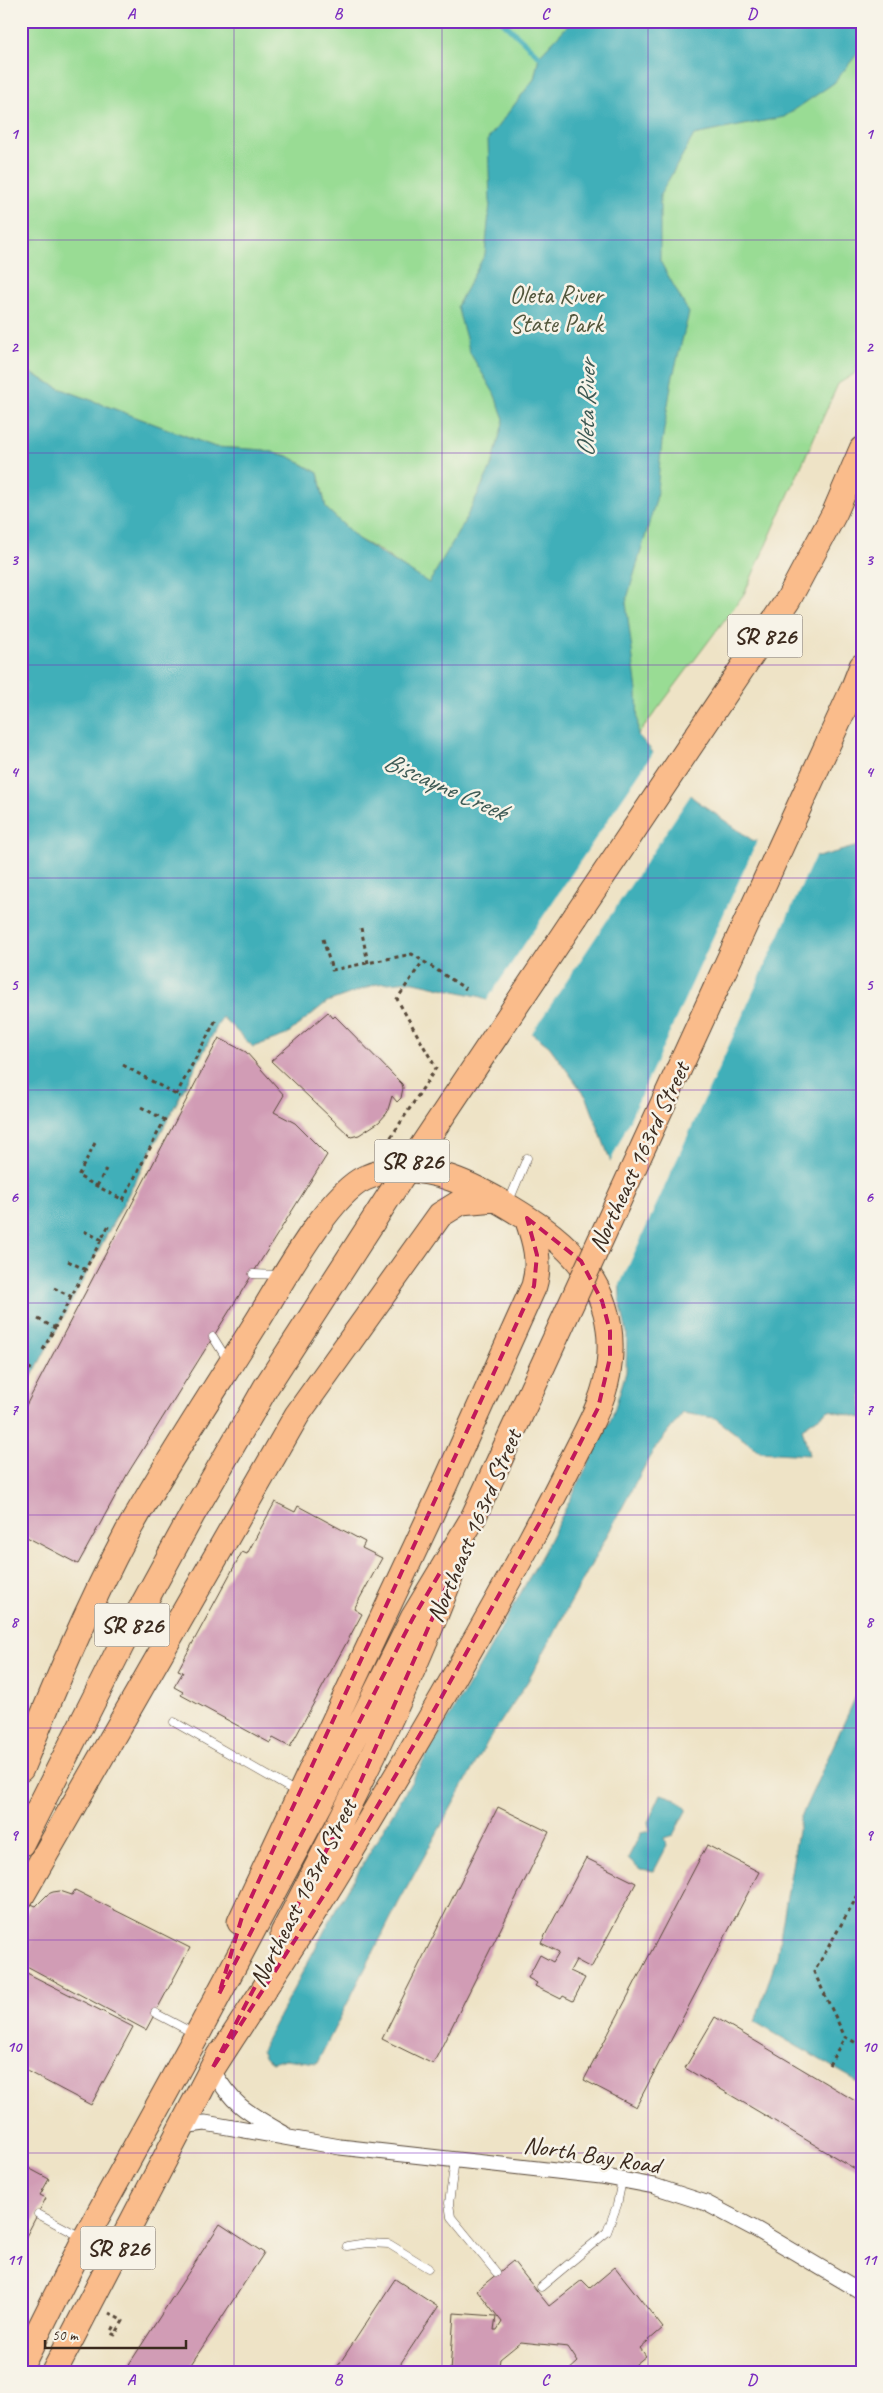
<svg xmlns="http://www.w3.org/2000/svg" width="883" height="2393" font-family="Caveat,sans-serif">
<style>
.green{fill:#99dc94;stroke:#6a8359}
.water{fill:#3fafb9;stroke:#3d6c6c}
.pier{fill:#eee3c6}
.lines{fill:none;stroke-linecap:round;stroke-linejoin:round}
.stream{stroke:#3fafb9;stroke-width:5.5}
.building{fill:#d19cb5}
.service-casing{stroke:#564637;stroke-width:9}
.minor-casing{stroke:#564637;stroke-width:17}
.primary-casing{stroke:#564637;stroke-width:27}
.path{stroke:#564637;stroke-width:3;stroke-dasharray:4 4;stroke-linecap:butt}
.service{stroke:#fff;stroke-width:8}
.minor{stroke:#fff;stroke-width:15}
.primary{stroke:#fabc8b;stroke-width:25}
.primary-bridge-casing{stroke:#564637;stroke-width:27;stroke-linecap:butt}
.primary-bridge{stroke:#fabc8b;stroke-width:25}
.marked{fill:none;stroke:#c2185b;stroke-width:4;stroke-dasharray:10 6;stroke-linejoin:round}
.grid{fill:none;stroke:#7b2cbf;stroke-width:1;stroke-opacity:0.55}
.labels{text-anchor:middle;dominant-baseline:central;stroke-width:5;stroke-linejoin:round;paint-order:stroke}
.shield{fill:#f7f3e8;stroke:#73665b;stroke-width:1}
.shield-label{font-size:24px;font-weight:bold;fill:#3b2a1e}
.park-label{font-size:25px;fill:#52563c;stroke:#f7f3e8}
.street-label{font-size:25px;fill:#3b2a1e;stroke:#f7f3e8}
.water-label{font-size:26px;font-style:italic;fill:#3c5954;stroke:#f7f3e8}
.neatline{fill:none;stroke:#7b2cbf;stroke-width:2}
.grid-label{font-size:16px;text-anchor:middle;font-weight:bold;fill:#7b2cbf}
</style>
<rect width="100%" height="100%" fill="#f7f3e8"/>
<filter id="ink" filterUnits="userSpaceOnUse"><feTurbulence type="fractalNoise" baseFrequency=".02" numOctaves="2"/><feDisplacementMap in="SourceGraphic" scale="10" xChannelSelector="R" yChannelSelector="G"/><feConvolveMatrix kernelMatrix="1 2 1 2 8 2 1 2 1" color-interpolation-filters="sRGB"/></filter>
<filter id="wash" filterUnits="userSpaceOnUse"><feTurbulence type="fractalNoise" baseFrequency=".0096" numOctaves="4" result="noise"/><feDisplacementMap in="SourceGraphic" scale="20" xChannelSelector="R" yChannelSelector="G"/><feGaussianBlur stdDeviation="1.12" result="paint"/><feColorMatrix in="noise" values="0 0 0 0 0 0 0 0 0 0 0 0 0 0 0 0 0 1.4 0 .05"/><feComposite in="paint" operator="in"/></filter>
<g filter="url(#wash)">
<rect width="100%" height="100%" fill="#eee3c6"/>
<path class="green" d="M21,21H862V352L854,374L838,384L744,594L638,735L382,552L358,539L326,508L318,473L288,456L264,450L215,447L59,388L21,368Z"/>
<path class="water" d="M572,21H862V48L834,83L784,117L694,135L660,195V261L689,313L672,380L662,442L656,500L626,602L637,691L638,735L693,798L752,840L818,857L862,845V1418L829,1410L802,1428L809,1455L760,1452L715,1418L683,1413L653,1451L528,1681L488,1741L399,1902L317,2063L285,2059L272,2063L265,2058L261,2050L335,1911L485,1657L544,1551L612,1417L626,1372L627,1333L620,1302L616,1176L587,1098L549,1046L482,997L410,981L377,984L327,1002L286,1035L253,1047L222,1017L21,1397V368L59,388L215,447L264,450L288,456L318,473L326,508L358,539L429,583L463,524L492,465L504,419L494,393L470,353L457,306L485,254L490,203L488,139L534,79L539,56Z
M862,1683V2084L755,2022L777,1956L800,1819Z
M661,1794L676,1799L687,1809L673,1835L664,1838L667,1846L654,1871L640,1869L628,1858L641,1833L650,1831L648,1822Z"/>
<path class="pier" d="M655,750L692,793L530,1036L485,1003Z
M758,839L816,854L617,1291L614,1176L609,1165Z"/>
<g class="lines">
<path class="stream" d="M502,21L539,56"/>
</g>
<g id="blocks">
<path class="building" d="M328,1012L333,1018L335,1016L402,1084L403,1088L401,1098L397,1102L392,1096L387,1113L379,1122L359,1135L351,1137L271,1061Z
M219,1038L246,1052L284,1095L274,1112L295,1123L327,1155L128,1473L78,1564L21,1534V1415Z
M275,1502L295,1512L298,1506L365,1542L362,1548L382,1558L354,1609L362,1614L290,1747L273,1738L270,1743L181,1695L183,1692L174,1687L183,1672L178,1670L242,1552L247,1554Z
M498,1807L549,1832L433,2064L382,2039Z
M707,1845L759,1872L636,2107L584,2080Z
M586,1858L636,1883L591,1968L576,1960L570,1971L585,1978L573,2001L563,1996L561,1999L535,1986L537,1983L528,1978L540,1955L553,1962L559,1952L541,1943Z
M75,1890L190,1948L146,2030L21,1963V1923L31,1904L36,1906L48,1894L53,1892L60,1891L72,1895Z
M21,1970L133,2027L91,2105L21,2068Z
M715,2017L862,2105V2173L685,2068Z
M21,2164L49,2179L40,2195L46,2198L21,2246Z
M220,2224L264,2253L186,2372H124Z
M513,2261L549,2306L582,2280L590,2288L615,2267L663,2328L640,2348L646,2356L626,2372H567L578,2362L568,2347L521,2342L500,2359L498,2372H450L454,2313L496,2316L494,2330H497L502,2322L477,2290Z
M395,2279L438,2307L395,2372H334Z"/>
</g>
</g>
<g filter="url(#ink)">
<use href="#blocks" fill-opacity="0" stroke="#564637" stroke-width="1"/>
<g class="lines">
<defs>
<path id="service" d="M509,1201L527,1158
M253,1274L279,1275
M213,1337L228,1361
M174,1722L298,1793
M155,2013L193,2033
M455,2160L449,2203L451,2217L496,2272
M38,2214L83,2238
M347,2246L367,2243L389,2244L428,2268
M541,2287L607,2232L617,2205L622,2180"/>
<path id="minor" d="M212,2069C232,2105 248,2113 283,2133
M182,2126L205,2123L340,2147L601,2176L654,2186L706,2203L759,2231L862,2292"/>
<path id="primary" d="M576,916L788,600L835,512L862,449
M716,988L853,689L862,666
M21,1769C54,1688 87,1608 128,1531C169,1458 216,1388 260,1317C282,1281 329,1194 365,1178C421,1153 484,1190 530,1220C583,1254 617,1299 609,1365C606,1397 590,1424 576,1452C561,1482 545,1513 529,1543C467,1657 401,1770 333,1881C294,1945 252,2006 212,2069
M21,1844L127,1634L192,1515L253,1410
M21,1897L297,1415L440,1215L461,1202L495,1199
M240,1922L441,1493L534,1286C541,1262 535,1241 527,1218
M283,1933C343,1817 404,1700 450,1578
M21,2366L81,2246L197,2035L328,1789L413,1618L473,1518
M54,2372L219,2055"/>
</defs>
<use href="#service" class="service-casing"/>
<use href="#minor" class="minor-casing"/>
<use href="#primary" class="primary-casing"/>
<path class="path" d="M361,928L368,963
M323,939L332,970L412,954L466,989
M123,1065L180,1097
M176,1095L217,1018
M141,1107L167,1121
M95,1143L78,1176L125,1201
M382,1151L436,1068L397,999L423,961
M97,1186L106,1169
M123,1200L165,1119
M84,1231L104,1241
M68,1261L88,1271
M54,1288L74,1298
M38,1319L57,1329
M43,1350L110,1223
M21,1364L35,1371
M862,1888L814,1972L845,2037L862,2046
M829,2065L845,2037
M109,2313L123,2321L115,2335L111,2333L115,2325"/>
<use href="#service" class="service"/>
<use href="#minor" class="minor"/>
<use href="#primary" class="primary"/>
<defs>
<path id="primary-bridge" d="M253,1410L266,1387L404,1173L576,916
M473,1518L716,988"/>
</defs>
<use href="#primary-bridge" class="primary-bridge-casing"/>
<use href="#primary-bridge" class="primary-bridge"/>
</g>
</g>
<path class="marked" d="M527,1218L581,1261L602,1301L610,1331V1358L598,1408L540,1522L428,1721L331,1884L212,2069L352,1801L451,1576L441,1571L413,1618L219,1994L242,1917L534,1286L537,1255Z"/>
<path class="grid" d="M234,21V2372M442,21V2372M648,21V2372M21,240H862M21,453H862M21,665H862M21,878H862M21,1090H862M21,1303H862M21,1515H862M21,1728H862M21,1940H862M21,2153H862"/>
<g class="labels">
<g class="shield">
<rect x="727.5" y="614.5" width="75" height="43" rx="4"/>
<rect x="374.5" y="1139.5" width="75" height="43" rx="4"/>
<rect x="94.5" y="1603.5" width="75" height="43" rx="4"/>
<rect x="80.5" y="2226.5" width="75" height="43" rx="4"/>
</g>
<g class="shield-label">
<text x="765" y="636">SR 826</text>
<text x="412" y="1161">SR 826</text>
<text x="132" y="1625">SR 826</text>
<text x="118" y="2248">SR 826</text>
</g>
<g class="park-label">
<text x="556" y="295">Oleta River<tspan x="556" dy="29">State Park</tspan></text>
</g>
<g class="street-label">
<text transform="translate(639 1157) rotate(-65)">Northeast 163rd Street</text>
<text transform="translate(474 1526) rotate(-67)">Northeast 163rd Street</text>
<text transform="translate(303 1893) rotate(-63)">Northeast 163rd Street</text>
<text transform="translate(592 2155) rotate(9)">North Bay Road</text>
</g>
<g class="water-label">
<text transform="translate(586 409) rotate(-89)">Oleta River</text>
<text transform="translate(445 786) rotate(24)">Biscayne Creek</text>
</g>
</g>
<rect width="883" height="2393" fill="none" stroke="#f7f3e8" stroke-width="55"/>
<path d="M45 2340v8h141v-8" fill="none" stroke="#3b2a1e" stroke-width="2.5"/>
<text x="52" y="2340" font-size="15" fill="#3b2a1e" stroke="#f7f3e8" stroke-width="4" paint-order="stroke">50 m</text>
<rect x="28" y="28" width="828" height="2338" class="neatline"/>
<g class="grid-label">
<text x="131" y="19">A</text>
<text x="338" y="19">B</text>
<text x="545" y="19">C</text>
<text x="752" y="19">D</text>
<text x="14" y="139">1</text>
<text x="869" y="139">1</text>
<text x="14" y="352">2</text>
<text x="869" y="352">2</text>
<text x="14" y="565">3</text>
<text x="869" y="565">3</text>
<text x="14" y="777">4</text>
<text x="869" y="777">4</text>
<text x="14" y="990">5</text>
<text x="869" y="990">5</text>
<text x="14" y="1202">6</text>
<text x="869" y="1202">6</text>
<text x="14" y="1415">7</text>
<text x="869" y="1415">7</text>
<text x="14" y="1627">8</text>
<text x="869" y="1627">8</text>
<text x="14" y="1840">9</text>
<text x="869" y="1840">9</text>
<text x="14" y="2052">10</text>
<text x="869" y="2052">10</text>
<text x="14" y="2265">11</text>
<text x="869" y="2265">11</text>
<text x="131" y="2385">A</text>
<text x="338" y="2385">B</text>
<text x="545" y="2385">C</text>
<text x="752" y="2385">D</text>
</g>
</svg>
